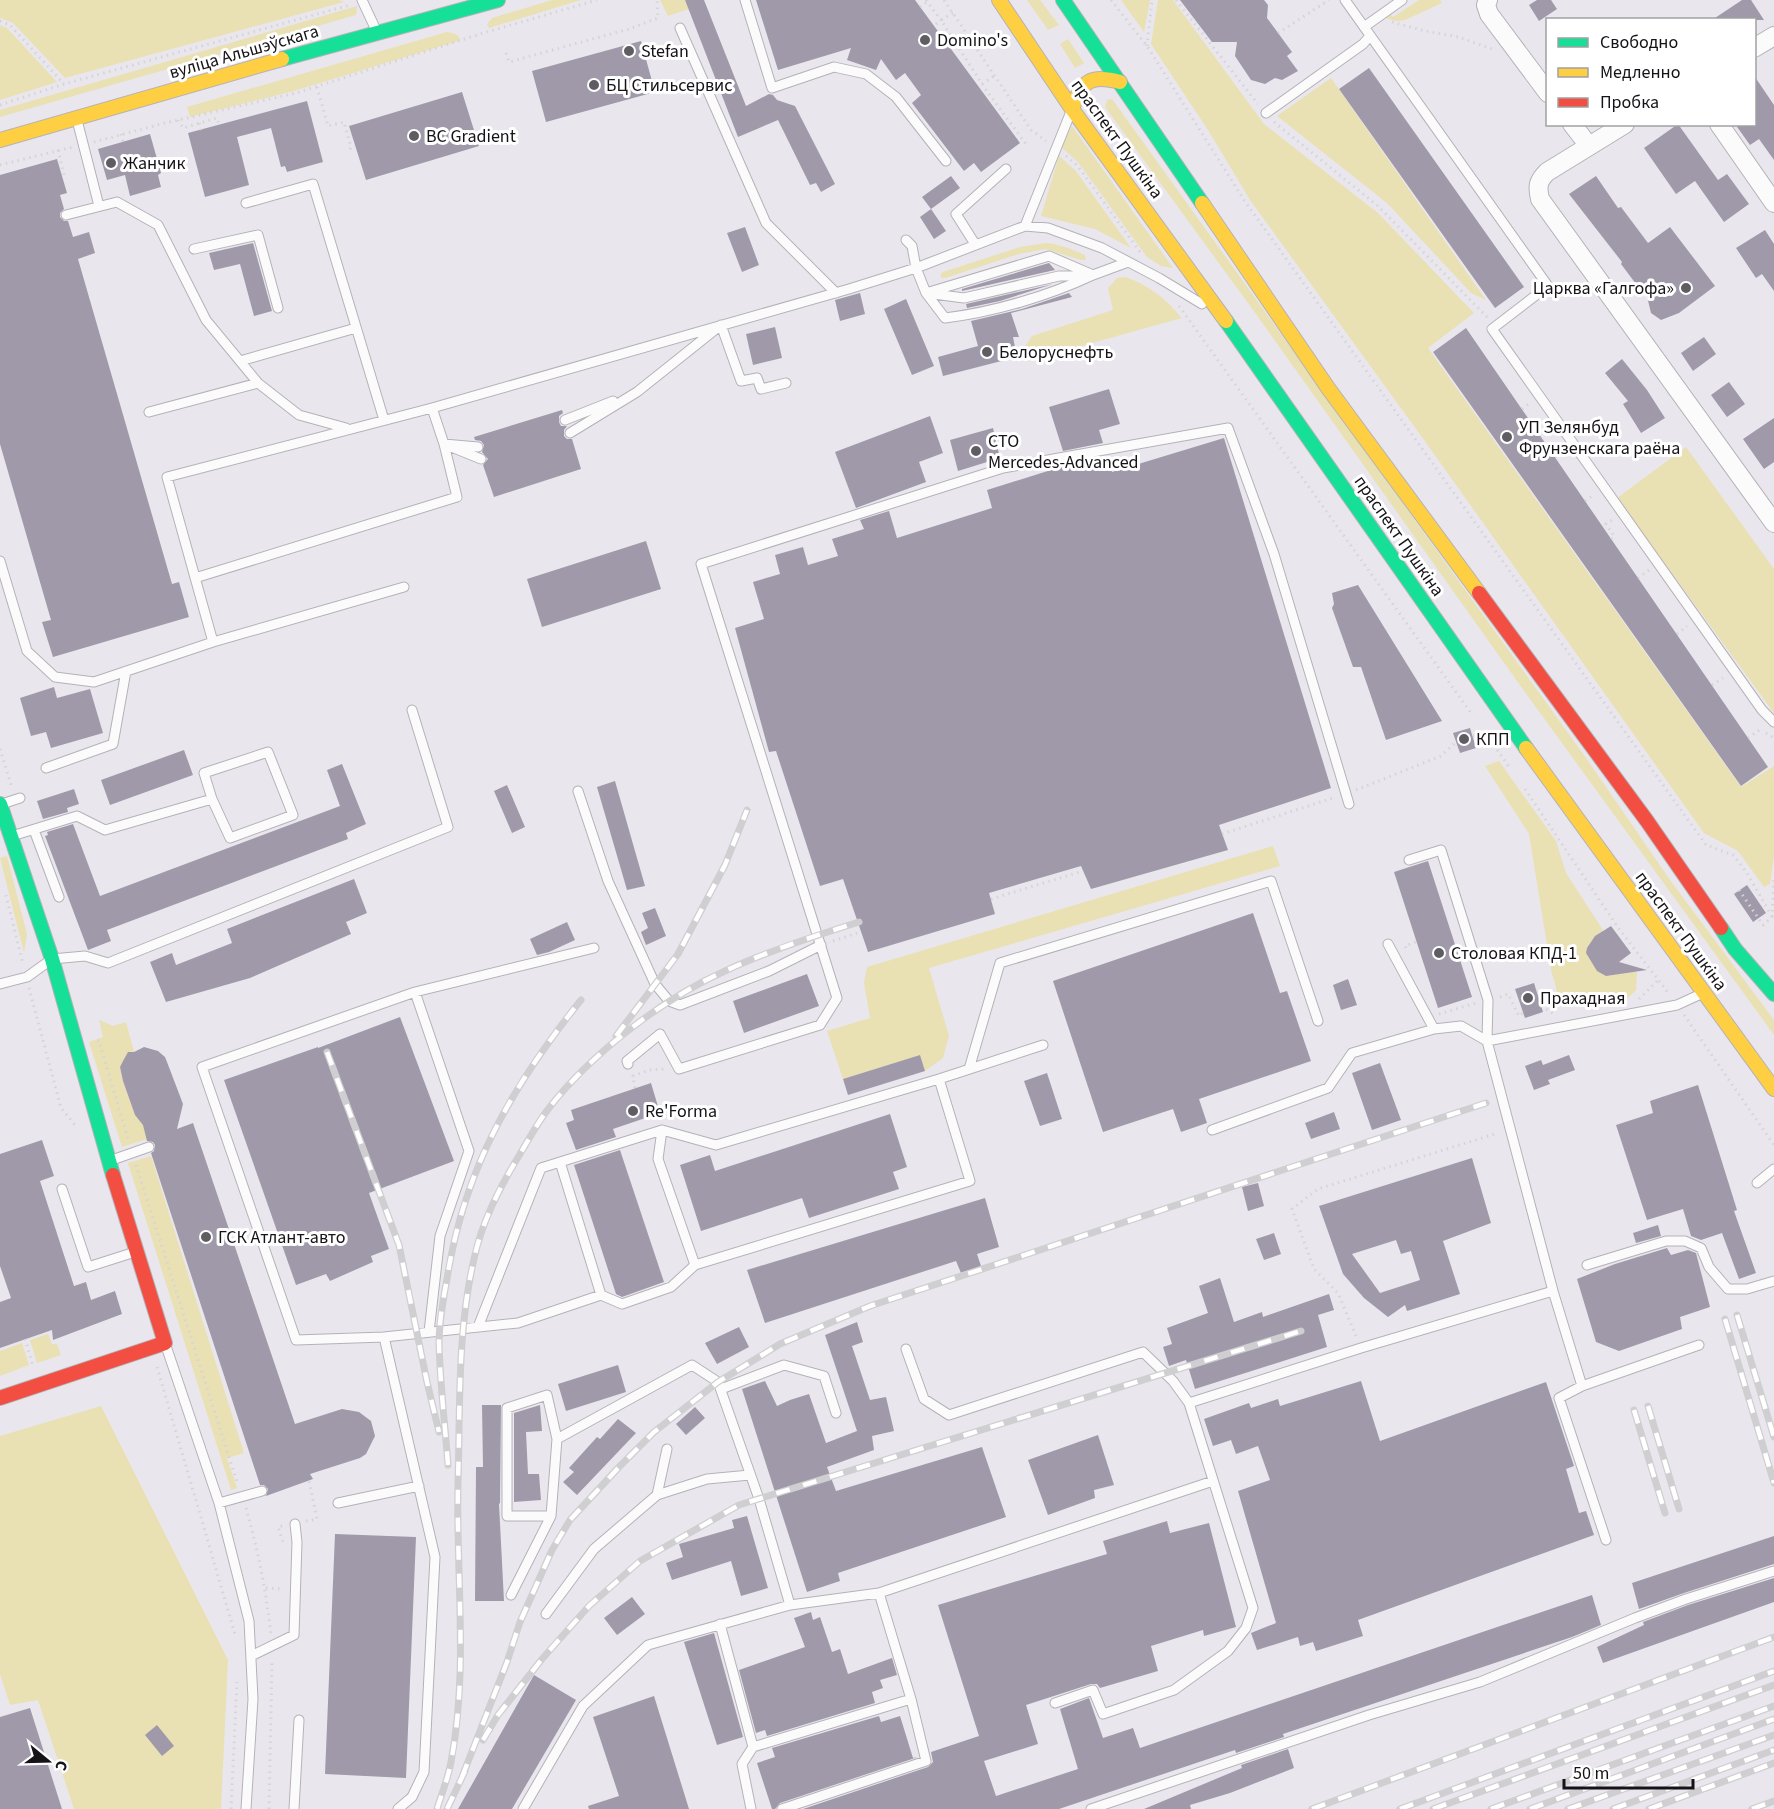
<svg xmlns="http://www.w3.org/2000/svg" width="1774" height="1809" font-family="'Source Sans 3',sans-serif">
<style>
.green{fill:#e9e0b3}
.building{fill:#a099aa;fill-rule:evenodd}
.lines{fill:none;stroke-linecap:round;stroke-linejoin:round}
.lane-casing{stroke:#b4b2b7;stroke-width:11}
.street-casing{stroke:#b4b2b7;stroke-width:20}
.fast-casing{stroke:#b4b2b7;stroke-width:16}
.slow-casing{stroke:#b4b2b7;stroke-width:16}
.jam-casing{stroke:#b4b2b7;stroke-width:16}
.path{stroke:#d5d4d6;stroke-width:3;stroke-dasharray:1.5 4.5;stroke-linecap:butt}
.lane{stroke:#fcfbfc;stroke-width:9}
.street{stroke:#fcfbfc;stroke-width:18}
.fast{stroke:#16e098;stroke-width:14}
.slow{stroke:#ffcf43;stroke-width:14}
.jam{stroke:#f24e42;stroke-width:14}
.rail-casing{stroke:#cfced0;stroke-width:7}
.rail{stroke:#fff;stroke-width:4.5;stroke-dasharray:14;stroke-linecap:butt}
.poi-dot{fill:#5f5d62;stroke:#fff;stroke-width:2}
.labels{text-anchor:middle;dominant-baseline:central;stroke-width:6;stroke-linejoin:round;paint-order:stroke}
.poi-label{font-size:18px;fill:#151317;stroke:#fff;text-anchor:start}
.street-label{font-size:18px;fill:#151317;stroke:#fff}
</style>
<rect width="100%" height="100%" fill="#e9e7ed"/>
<path class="green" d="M0,0H339L344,2L65,78L13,23L0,18Z
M552,0H581L489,28L487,24L492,18Z
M660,0H685L689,9L668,16Z
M1027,0H1040L1059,25L1048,30Z
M1121,0H1150L1144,32Z
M1158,0H1173L1264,124L1378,213L1474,313L1428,348L1741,787L1774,766V857L1770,884L1764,887L1738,851L1704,833L1424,440L1250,200L1208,130L1151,44Z
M1419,0H1440L1442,3L1405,20L1396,21L1383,17L1389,12L1393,17Z
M357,6L356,15L0,117V110Z
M0,25L7,28L57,82L0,100Z
M447,32L456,34L461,40L294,91L190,117L187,107Z
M1068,39L1084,63L1075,68L1060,44Z
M1331,78L1486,300L1471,293L1387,203L1277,116Z
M1112,99L1586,758L1670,880L1774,1020V1035L1522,688L1256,314L1105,107L1107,100Z
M1072,126L1173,268L1161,266L1147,257L1078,162L1061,147Z
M1059,156L1075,170L1131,248L1095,229L1041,216Z
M1046,243C1060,244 1073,250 1085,255L1086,260H1081L1046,249L1019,254L945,278H941V274L943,272L1020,247Z
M1126,277C1150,286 1166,299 1182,318L1027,361L1017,357L1032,336L1113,310L1108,288L1117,278Z
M1686,447L1774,569V713L1617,498Z
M1499,761L1556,841L1566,873L1603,930L1590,943L1586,953C1599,975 1608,984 1631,965L1637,973L1636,990L1628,998L1566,1007L1560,1002L1551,970L1529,834L1485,766Z
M1273,846L1280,866L929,968L949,1036L943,1058L925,1071L920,1055L843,1079L827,1031L870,1018L864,983L867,967Z
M7,856L27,934L24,953L0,858Z
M99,1020L113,1026L126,1022L134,1052H128L120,1067L123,1081L135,1115L145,1127L147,1139L122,1147L89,1042L103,1037Z
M151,1156L244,1453L227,1458L237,1488L231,1490L128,1163Z
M48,1334L52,1344H57L61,1355L37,1363L30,1340Z
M22,1343L29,1365L0,1376V1351Z
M101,1406L228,1660L221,1809H74L38,1700L10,1705L0,1674V1436Z"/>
<path class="building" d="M685,0H704L746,106L769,94L773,95L777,100L795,106L835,184L821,192L816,183L810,185L778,120L738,137Z
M756,0H915L1020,143L981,172L974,163L964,171L912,103L921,95L905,73L896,80L881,59L876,70L847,60L851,48L778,70Z
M1180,0H1264L1268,5L1267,18L1292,52L1287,56L1298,71L1282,80L1275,78L1265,84L1251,80L1235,56L1237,42H1212Z
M1537,0H1551L1557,9L1539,21L1529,5Z
M1742,0H1751L1764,20H1712Z
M641,41L655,92L546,122L532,71Z
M1369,68L1524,287L1495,308L1339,89Z
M1755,77L1774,105V160L1759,139L1750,145L1735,124H1755Z
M462,92L479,146L366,180L349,126Z
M307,101L323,162L287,172L285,166L281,167L271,128L237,137L249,185L205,197L188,133Z
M1678,124L1718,180L1727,174L1749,204L1724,222L1695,181L1676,194L1644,148Z
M150,134L161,173L158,175L161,187L130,196L125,175L107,180L98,149Z
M57,159L67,193L60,195L64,209L60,213V217L64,221H68L73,237L89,232L95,253L78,259L172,584L179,582L189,617L53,657L42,622L51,620L0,444V175Z
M951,176L960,188L931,209L922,197Z
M1596,176L1618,208L1621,207L1648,243L1670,227L1715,286L1679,313L1661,320L1651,313L1644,284L1639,288L1621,264L1622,262L1569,194Z
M931,209L946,231L934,239L920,217Z
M745,227L759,265L742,272L727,233Z
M1765,230L1774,244V291L1762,274L1756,278L1736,248Z
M253,243L272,311L254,316L240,264L214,270L209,253Z
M1049,263L1055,270L962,291V289Z
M1053,284L1000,301L967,308L966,304Z
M860,293L865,314L840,321L835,300Z
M1069,293L1072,297L1011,313L1019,337H1013L1017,357L943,376L938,357L978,346L971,321L1022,309Z
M906,299L934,366L912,375L884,309Z
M775,327L782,358L753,365L746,334Z
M1466,328L1768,767L1741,786L1433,352Z
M1704,337L1716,354L1693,371L1681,353Z
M1622,359L1647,390L1665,418L1641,433L1623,404L1628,401L1605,373Z
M1729,382L1745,404L1727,417L1711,395Z
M1109,389L1120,424L1099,430L1103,443L1063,451L1049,407Z
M562,410L563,413L559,416V422L561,426H567L564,430V436L567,439H572L581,469L494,497L483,465L488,459L482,452L484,445L481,441L475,440L474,437Z
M930,416L943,453L919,462L926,482L856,508L835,452Z
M1774,418V462L1764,469L1743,439Z
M993,428L1000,458L958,471L950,440Z
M1224,438L1331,788L1219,825L1228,850L1091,889L1081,866L989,893L995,914L868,952L843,879L820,886L776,751L769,752L735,628L764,619L753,582L780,574L775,555L803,547L808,565L838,556L832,539L864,529L860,520L889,511L897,538L992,508L987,490L1067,465V464L1107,456L1112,472Z
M646,541L661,589L542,627L527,579Z
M1358,585L1442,721L1386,740L1361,667H1353L1332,608L1334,604L1332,593Z
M54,687L57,698L90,689L103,733L51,748L46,732L31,736L20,698Z
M1470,728L1476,748L1460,753L1453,733Z
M184,750L193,775L110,805L101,780Z
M342,764L366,824L346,833L348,839L107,930L111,941L88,950L45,836L48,835L47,832L73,824L100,896L340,806L327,770Z
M615,781L645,886L627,890L597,787Z
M507,785L525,827L512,833L494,791Z
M74,789L79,804L67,808L68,812L43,819L37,801Z
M1428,861L1472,997L1438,1008L1394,872Z
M354,879L367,913L346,922L351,934L250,978L166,1002L150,962L172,953L176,965L232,943L227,929Z
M1747,885L1766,913L1753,922L1734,894Z
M655,908L666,936L646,945L641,932L648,928L642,913Z
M1253,913L1280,993L1287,991L1311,1061L1199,1099L1207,1123L1181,1132L1173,1109L1103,1132L1053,981Z
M567,922L575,940L549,952L537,955L530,939Z
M1611,926L1631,953L1619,962L1647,970L1606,976L1597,971L1586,953L1587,948L1595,936Z
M807,974L819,1006L744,1033L733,1001Z
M1348,979L1357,1005L1341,1010L1333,985Z
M1534,983L1543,1012L1525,1018L1515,989Z
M400,1017L454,1161L369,1193L389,1249L371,1256L373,1262L330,1281L326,1274L296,1285L224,1080L318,1047V1048Z
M144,1047L158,1051L165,1057L167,1062L183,1104L177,1129L193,1123L295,1424L342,1409L359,1412L371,1421L375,1436L366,1454L360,1458L310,1474L313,1479L266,1496L268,1489L264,1485H260L151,1153L154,1151L155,1145L153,1142L147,1141L143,1125L135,1115L123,1081L120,1067L123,1061L128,1052H134Z
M920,1055L925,1071L848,1095L843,1079Z
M1569,1055L1575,1070L1548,1080L1550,1084L1534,1090L1525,1066L1541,1060L1543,1065Z
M1380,1063L1401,1120L1372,1130L1352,1073Z
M1047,1073L1062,1119L1040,1126L1024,1081Z
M651,1083L660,1113L613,1129L616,1137L576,1150L566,1123L574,1120L571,1110Z
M1698,1085L1737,1210L1734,1211L1756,1273L1739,1279L1722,1233L1701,1240L1691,1236L1683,1209L1647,1220L1616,1125L1653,1113L1650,1101Z
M1334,1112L1340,1129L1311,1139L1305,1123Z
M890,1114L907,1167L893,1172L899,1189L809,1218L802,1198L701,1231L680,1165L710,1155L715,1171Z
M42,1140L54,1176L40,1181L74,1286L86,1282L91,1300L115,1291L122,1314L53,1340L52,1330L0,1348V1302L11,1298L0,1266V1154Z
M620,1150L664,1282L622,1297L616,1294L574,1165Z
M1472,1158L1491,1223L1443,1241L1460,1294L1407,1311L1405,1305L1388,1317L1364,1298L1343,1274L1319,1206ZM1396,1240L1401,1254L1411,1251L1420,1280L1380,1293L1352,1254Z
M1258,1183L1264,1206L1248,1211L1242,1187Z
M985,1198L999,1247L977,1254L981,1266L961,1273L956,1261L765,1323L747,1270Z
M1658,1225L1661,1236L1636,1243L1633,1233Z
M1274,1233L1281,1254L1264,1260L1256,1239Z
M1667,1248L1671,1255L1688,1250L1696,1253L1710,1307L1680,1317L1682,1329L1619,1351L1596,1342L1577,1279L1615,1264Z
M1220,1278L1234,1322L1262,1312L1263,1317L1329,1294L1334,1310L1318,1315L1327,1347L1195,1389L1186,1360L1169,1366L1163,1347L1172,1344L1167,1328L1208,1313L1199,1286Z
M857,1322L863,1342L852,1346L870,1400L886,1397L894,1431L872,1436L874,1450L827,1467L836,1491L982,1447L1006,1517L838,1573L840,1581L807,1592L742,1389L765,1381L777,1406L790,1400L809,1394L826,1443L857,1431L825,1335Z
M739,1327L749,1347L717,1364L705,1343Z
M618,1365L626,1392L566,1411L558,1384Z
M1361,1381L1380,1441L1546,1382L1574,1466L1566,1469L1579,1513L1586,1511L1594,1535L1358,1620L1363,1636L1316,1651L1313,1642L1300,1646L1298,1637L1257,1650L1251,1633L1276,1623L1238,1491L1270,1480L1258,1446L1236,1454L1231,1440L1213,1446L1204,1419L1249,1403L1251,1408L1278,1399L1280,1406Z
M482,1405H501L500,1503L499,1504L504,1601H475L476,1467H483Z
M540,1405L542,1431L526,1432L528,1474H539L541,1500L514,1502V1413Z
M695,1407L705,1418L686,1435L676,1424Z
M618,1419L636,1433L577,1495L563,1482L574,1472L569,1468L597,1437L600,1439Z
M1098,1435L1114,1485L1094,1490L1095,1498L1048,1515L1028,1460Z
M747,1516L768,1588L741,1596L731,1561L672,1580L666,1563L683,1557L679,1544L734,1528L732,1520Z
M1167,1521L1170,1533L1209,1523L1236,1627L1204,1636L1203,1630L1151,1646L1158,1671L1100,1688L1097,1684H1091L1026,1705L1038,1744L984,1761L996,1796L1078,1769L1060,1709L1089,1698L1103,1738L1133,1728L1140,1748L1592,1595L1601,1625L1572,1637L1283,1734L1284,1737L1236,1753L1235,1750L1059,1809H803L928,1767L933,1762L931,1752L979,1736L938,1605L1107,1554L1103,1541Z
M335,1534L416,1537L406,1778L325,1774Z
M1774,1536V1564L1684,1593L1639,1609L1632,1583Z
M1774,1578V1602L1603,1663L1597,1647L1644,1625L1643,1622L1688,1605Z
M632,1597L645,1614L617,1635L604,1618Z
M811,1612L813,1620L820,1617L832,1652L840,1649L848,1674L892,1658L897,1675L880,1680L883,1688L872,1692L875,1703L767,1736L765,1730L756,1733L739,1670L805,1647L794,1618Z
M714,1633L743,1737L717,1745L684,1642Z
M534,1675L576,1700L512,1809H458Z
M654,1696L689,1809H589L588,1806L619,1796L593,1717Z
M30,1708L62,1809H0V1717Z
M879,1716L881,1722L900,1716L913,1758L918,1757L780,1803L775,1809H772L757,1763L775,1757L772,1748Z
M157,1725L174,1746L162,1756L145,1735Z
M1288,1749L1294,1768L1230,1793L1190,1805L1191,1809H1144L1242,1768L1241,1765Z"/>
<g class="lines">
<defs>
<path id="lane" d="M362,0L376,30
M745,0L772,88L834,67L866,74L896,97L946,161
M1345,0L1548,286L1492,329L1762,710L1774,722
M1364,27L1402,0
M680,28L766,223L836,293
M1266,113L1363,44L1370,36
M77,120L99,206
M246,203L313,184L384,420
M66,215L117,202L158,225L206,320L258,383L299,415L346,428
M1025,226L1070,114
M906,240L912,246L916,268L926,293L964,298L1059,276L1093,275L1128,262
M975,244L956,214L1006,169
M194,249L258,235L278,308
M1049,256L1093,275C1048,296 994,312 945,318L926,293Z
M240,361L356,328
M432,408L444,444L481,459
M149,412L258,383
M565,420L613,401
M570,433L637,392L721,325L741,381L757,378L761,389L786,383
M0,561L27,651L55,677L94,682L213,642L167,477L432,408L849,289L916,268L1025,226L1048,228L1102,248L1159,278L1202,304
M195,578L457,497L444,444L478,447
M213,642L404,587
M46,768L113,744L126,671
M578,791L608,881L655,984L669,1001L680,1005L769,971L821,945
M2,804L20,798
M34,830L59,897
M12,836L77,816L105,830L212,799L230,838L293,815L268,752L204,773L212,799
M1388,944L1434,1029
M0,984L27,977L52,959L85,956L108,963L448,827L412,710
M415,992L469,1151L440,1236L429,1332
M628,1064L627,1061L660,1034L679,1069L820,1025L837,998L701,564L1003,468L1228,428L1274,554L1349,804
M969,1069L1000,963L1271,881L1318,1021
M662,1130L658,1159L695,1265L970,1181L939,1079
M1212,1130L1328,1088L1352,1053L1434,1029L1461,1026L1487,1041L1488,1000L1441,850L1409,860
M112,1160L149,1147
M1757,1183L1774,1169
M62,1189L88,1267L135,1252
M1587,1265L1666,1241H1685L1701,1248L1709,1267L1728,1289H1747L1774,1281
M601,1295L622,1304L671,1287L695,1265
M478,1327L541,1168L662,1130L716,1145L939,1079L1043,1045
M384,1337L296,1340L202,1067L415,992L594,948
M166,1346L219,1503L249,1621L253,1699L246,1809
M906,1349L924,1399L949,1415L1143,1352L1173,1381L1189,1403
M1582,1386L1553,1291L1487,1041L1677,1005L1701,994
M721,1389L784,1365L824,1376L836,1413
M657,1495L667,1449
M219,1503L262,1491
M338,1503L419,1486
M551,1516H507V1408L547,1395L557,1439
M1606,1540L1559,1398L1582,1386L1699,1345
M511,1595L551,1516L557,1439L692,1365L718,1382L759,1499L790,1605
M546,1614L594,1549L657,1495L707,1479L750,1475
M720,1624L753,1747L911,1699L879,1593
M251,1656L294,1635L297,1542L295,1524
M1055,1703L1093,1690L1103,1714L1174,1690L1228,1651L1246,1628L1253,1608L1189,1403L1361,1348L1553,1291
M294,1809L299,1720
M398,1809L412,1797L424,1772L435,1557L384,1337L518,1323L601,1295L560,1162
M523,1809L583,1706L648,1645L790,1605L879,1593L1213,1481
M751,1809L742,1764L753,1747
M782,1809L926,1761L911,1699
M1091,1809L1369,1715L1480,1682L1635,1618L1686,1599L1774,1571"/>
<path id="street" d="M1488,0L1486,5L1489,14L1548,93
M1754,48L1774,36
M1572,124L1589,146
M1625,124L1547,172C1538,181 1537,186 1540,199L1774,523
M1719,124L1774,203"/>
<path id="fast" d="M1063,0L1202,203
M282,59L498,0
M1226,321L1526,748
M0,804L52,959L113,1175
M1721,928L1735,949L1774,994"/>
<path id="slow" d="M999,0L1072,109L1226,321
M1072,109C1082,81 1090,74 1120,82
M0,140L282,59
M1202,203L1328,388L1479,593
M1526,748L1774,1089"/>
<path id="jam" d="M1479,593L1647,821L1721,928
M0,1398L165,1343L113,1175"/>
</defs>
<use href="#lane" class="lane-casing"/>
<use href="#street" class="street-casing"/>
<use href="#fast" class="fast-casing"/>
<use href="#slow" class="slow-casing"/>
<use href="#jam" class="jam-casing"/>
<path class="path" d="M926,0L941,20L934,26
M944,0L1031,130L1046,141
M1111,0L1147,46L1244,200L1706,845L1733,855L1747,873L1774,920
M1176,0L1258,104
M920,7L927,2
M953,13L941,20L986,90L1026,144
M0,21L10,25L64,84
M1392,22L1421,30L1458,37L1492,49
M1278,33L1329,0
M1147,46L1152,0
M506,53L509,62L629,29L658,18L657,0
M982,84L994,76
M317,87L328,126L344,122L351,147L349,152
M0,105L64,84L350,5
M178,120L183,128L217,118L219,125
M1274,122L1378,206L1488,318
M199,123L201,130
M121,134L123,142
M94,142L161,124L296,93L480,34L597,0
M58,150L64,175H62
M1066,156L1077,165L1140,252
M0,165L73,147
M1179,306L1471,713
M1522,409L1530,403
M1555,457L1563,451
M1585,501L1593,495
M1611,539L1614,536L1606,524L1612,520
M1638,578L1649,570
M1677,634L1687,626
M1712,685L1723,678
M1766,733L1774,738
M1487,735L1509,767
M1473,736L1488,737
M1748,738L1761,729
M0,749L12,788
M1525,789L1619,929L1670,995
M1356,790L1441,756L1456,742
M1222,834L1336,797
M1739,890L1763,925L1772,917L1774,880
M6,895L23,964
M991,899L1083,871
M833,941L860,932
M1406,948L1405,946L1416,942
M29,988L61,1108L75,1125
M1500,997L1508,994L1519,1016L1523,1013
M1639,999L1659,979
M1541,1006L1556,1015
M1439,1014L1476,1003
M1684,1015L1774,1145
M97,1041H99L129,1142
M635,1088L633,1076L649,1070L665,1069
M136,1165L238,1485
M1356,1336L1338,1293L1314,1269L1292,1209L1318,1189L1498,1133
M25,1339L33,1366
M157,1367L235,1634
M246,1508C258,1550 266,1591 271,1634
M306,1521L317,1519L309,1481
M282,1526L278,1527L283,1542
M266,1588L284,1589
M231,1809L237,1682
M269,1809L272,1659"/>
<use href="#lane" class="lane"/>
<use href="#street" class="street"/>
<use href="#fast" class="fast"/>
<use href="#slow" class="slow"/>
<use href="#jam" class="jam"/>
<defs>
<path id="rail" d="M616,1036L678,954L725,865L747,810
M327,1052L399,1245L427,1382L439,1432
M1737,1315L1774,1437
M1725,1319L1774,1483
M1648,1406L1679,1509
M1634,1410L1665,1513
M448,1465C445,1425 440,1383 439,1343C439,1322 443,1300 447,1279C464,1169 512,1086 581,1000
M483,1740L498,1715L542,1659L589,1606L640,1561L739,1505L1301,1331
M462,1777L507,1662L520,1622L552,1550L570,1520L620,1466L654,1432L718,1382L780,1344L870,1306L1486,1103
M437,1809C442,1793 448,1778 451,1762C466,1683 459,1606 458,1527C457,1494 459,1461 459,1428C460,1371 461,1315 474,1259C482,1221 500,1187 520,1154C529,1139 538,1122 549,1108C591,1054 662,999 725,971C768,951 814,936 859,922
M447,1809L465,1771
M1312,1809L1774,1637
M1400,1809L1774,1671
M1433,1809L1774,1685
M1491,1809L1774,1706
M1530,1809L1774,1719
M1568,1809L1774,1735
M1613,1809L1774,1750
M1649,1809L1774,1763
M1752,1809L1774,1801"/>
</defs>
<use href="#rail" class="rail-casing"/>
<use href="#rail" class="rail"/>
</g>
<g class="poi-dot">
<circle cx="925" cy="40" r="6"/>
<circle cx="629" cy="51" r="6"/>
<circle cx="594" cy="85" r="6"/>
<circle cx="414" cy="136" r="6"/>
<circle cx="111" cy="163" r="6"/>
<circle cx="1686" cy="288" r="6"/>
<circle cx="987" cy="352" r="6"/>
<circle cx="1507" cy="437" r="6"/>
<circle cx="976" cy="451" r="6"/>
<circle cx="1464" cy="739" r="6"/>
<circle cx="1439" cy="953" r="6"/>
<circle cx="1528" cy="998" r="6"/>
<circle cx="633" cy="1111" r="6"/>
<circle cx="206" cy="1237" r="6"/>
</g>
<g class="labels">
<g class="poi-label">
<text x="937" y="40">Domino's</text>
<text x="641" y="51">Stefan</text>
<text x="606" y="85">БЦ Стильсервис</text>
<text x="426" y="136">BC Gradient</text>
<text x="123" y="163">Жанчик</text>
<text x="1674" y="288" text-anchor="end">Царква «Галгофа»</text>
<text x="999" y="352">Белоруснефть</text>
<text x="1519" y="427">УП Зелянбуд<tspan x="1519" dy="21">Фрунзенскага раёна</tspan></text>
<text x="988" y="441">СТО<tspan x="988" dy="21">Mercedes-Advanced</tspan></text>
<text x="1476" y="739">КПП</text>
<text x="1451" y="953">Столовая КПД-1</text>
<text x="1540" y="998">Прахадная</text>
<text x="645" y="1111">Re'Forma</text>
<text x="218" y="1237">ГСК Атлант-авто</text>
</g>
<g class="street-label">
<text transform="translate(244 52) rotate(-16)">вуліца Альшэўскага</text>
<text transform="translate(1117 139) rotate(54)">праспект Пушкіна</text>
<text transform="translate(1399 536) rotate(55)">праспект Пушкіна</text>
<text transform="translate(1681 931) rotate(54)">праспект Пушкіна</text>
</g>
</g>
<rect x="1546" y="18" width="210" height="108" fill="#ffffff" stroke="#a1a1a2" stroke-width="1.5"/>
<rect x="1558" y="38" width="30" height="9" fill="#16e098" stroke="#a1a1a2" stroke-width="1.5"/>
<text x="1600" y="48" font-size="18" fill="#151317">Свободно</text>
<rect x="1558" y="68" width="30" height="9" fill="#ffcf43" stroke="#a1a1a2" stroke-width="1.5"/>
<text x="1600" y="78" font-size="18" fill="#151317">Медленно</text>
<rect x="1558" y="98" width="30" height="9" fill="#f24e42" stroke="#a1a1a2" stroke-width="1.5"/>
<text x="1600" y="108" font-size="18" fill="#151317">Пробка</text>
<g transform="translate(48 1761) rotate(109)" stroke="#ffffff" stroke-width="4.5" paint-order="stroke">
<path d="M0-4.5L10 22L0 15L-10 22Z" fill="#151317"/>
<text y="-9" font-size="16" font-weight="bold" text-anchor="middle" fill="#151317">С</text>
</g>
<path d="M1564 1779v9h129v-9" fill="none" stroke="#151317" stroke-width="3"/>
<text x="1573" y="1779" font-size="18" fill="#151317" stroke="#ffffff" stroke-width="4.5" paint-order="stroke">50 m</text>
</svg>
